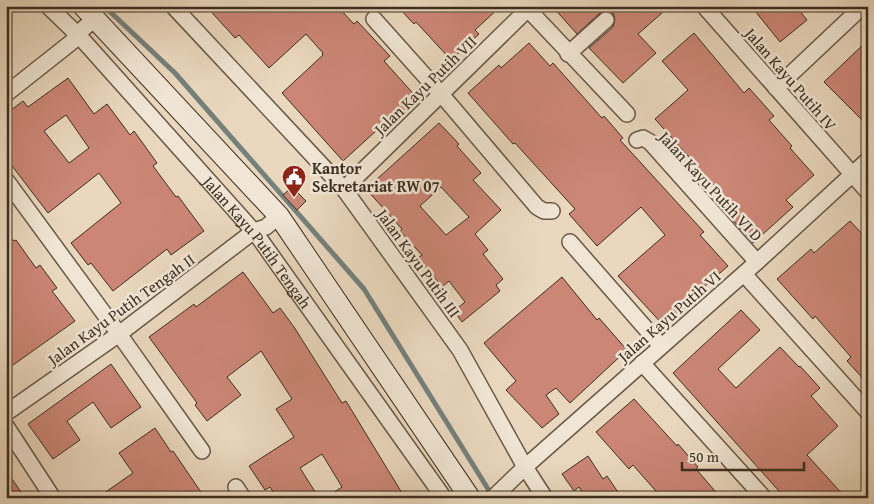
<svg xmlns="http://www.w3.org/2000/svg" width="874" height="504" font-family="'Gentium Book Plus',serif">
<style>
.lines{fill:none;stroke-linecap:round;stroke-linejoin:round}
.stream{stroke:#74817c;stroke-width:5}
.building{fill:#cb8676;stroke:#3c2e21;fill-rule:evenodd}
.street-casing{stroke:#685848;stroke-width:18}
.secondary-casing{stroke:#3c2e21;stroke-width:22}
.street{stroke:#f1e6d5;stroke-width:15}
.secondary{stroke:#f1e6d5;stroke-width:20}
.labels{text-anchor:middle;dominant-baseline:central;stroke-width:5;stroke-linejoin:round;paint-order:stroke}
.street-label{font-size:16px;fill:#3c2e21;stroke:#f1e6d5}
.poi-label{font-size:16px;font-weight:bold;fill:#3c2e21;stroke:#f1e6d5;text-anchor:start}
</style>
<rect width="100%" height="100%" fill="#ead8be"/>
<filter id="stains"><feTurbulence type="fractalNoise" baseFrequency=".004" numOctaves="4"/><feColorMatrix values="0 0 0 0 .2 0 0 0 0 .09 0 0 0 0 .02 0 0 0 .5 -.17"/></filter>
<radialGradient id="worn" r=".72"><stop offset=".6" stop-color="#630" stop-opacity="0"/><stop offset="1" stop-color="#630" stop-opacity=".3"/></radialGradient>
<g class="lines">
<path class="stream" d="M104,6L175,73L364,289L493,497"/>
</g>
<path class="building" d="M206,6H337L354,24L357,21L390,56L384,61L419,100L392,125L388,120L343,161L282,93L323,55L322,54L323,53L306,34L269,68L239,35L235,38Z
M397,6H501L475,30L479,34L451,60L416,22L414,24Z
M552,6H670L638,34L656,53L623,83L589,48L613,27L615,19L613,13L608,11L600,13L577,34Z
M751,6H796L807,20L780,42Z
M694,33L744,93L749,88L774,116L769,120L792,146L790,148L814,175L786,200L793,207L753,243L723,209L730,203L655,119L688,90L662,61Z
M868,40V126L824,82Z
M529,43L550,66L553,63L602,118L604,116L623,138L620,140L704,232L700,235L728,266L697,293L700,295L665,327L618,276L665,235L641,207L597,246L569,214L575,209L515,143L513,144L468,93L499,65L501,68Z
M68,78L94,114L107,104L130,135L134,131L157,163L153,166L176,197L178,196L204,231L171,255L167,249L113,291L91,263L88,265L71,243L121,203L99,173L48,213L6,158V114L23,101L28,107ZM66,115L89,148L69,163L44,131Z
M439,123L459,144L457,146L481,173L473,180L501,210L475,234L488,250L483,254L503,279L496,285L500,291L462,322L454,311L465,302L449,281L442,287L418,258L422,255L400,231L402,229L366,189ZM441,187L469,217L446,235L420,206Z
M292,187L306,201L297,210L283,195Z
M850,221L868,240V384L847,361L851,357L815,316L813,319L777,279L811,249L814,253Z
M6,231L14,241L16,240L36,268L40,265L57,288L52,291L75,321L6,370Z
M243,272L273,313L280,308L294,327L342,403L346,401L405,498H325L342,487L322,454L300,468L319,498H277L270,487L265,490L249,466L294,437L276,409L292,399L261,351L227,377L241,395L207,421L195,405L197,403L149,337L194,304L196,307Z
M562,277L597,320L599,318L627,350L570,403L556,388L546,395L559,414L542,428L506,390L516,381L484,343Z
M741,310L760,330L718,369L736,388L780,347L799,367L800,366L820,388L811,396L838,426L807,455L846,498H773L779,491L673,373Z
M111,364L141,407L111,428L93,402L67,421L80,440L53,459L28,424Z
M634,399L677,446L678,444L698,467L696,469L721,498H662L633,465L629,469L596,432Z
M155,428L171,452L173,451L205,498H97L133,473L119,453Z
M588,456L603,479L607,476L622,498H586L579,487L574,491L562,474Z
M6,470L25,498H6Z"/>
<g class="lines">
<defs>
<g id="street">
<path id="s1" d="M48,6L81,38L257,235L444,498"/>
<path d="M173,6L344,189L460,350L525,467L545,498"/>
<path d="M525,6L627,114"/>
<path d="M704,6L868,192"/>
<path d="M374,19L441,94L537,207L544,211H552"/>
<path d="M568,54L606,20"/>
<path d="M776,88L863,6"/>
<path d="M6,94L73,41L77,34L96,18"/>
<path d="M637,140L643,138L650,142L757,262"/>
<path d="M6,180L119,334L202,451"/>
<path d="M344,189L531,6"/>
<path d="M570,242L661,346"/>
<path d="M744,274L868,412"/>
<path d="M642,363L764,498"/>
<path d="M6,413L119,334L254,231L266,227L279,216"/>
<path d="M6,426L53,498"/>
<path d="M236,487L243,498"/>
<path d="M493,498L525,467L757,262L868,160"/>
</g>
<path id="secondary" d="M83,6L279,216L470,498"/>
</defs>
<use href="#street" class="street-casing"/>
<use href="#secondary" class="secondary-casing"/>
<use href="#street" class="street"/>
<use href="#secondary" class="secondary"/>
</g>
<defs>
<symbol id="civic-pin" viewBox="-11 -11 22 30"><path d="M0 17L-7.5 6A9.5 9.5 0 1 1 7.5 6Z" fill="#8f2418" stroke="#f1e6d5"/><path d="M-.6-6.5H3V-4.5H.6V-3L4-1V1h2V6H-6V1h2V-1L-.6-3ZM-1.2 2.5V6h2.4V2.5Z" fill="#fff"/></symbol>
</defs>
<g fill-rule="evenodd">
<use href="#civic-pin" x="280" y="163" width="28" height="38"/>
</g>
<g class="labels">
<g class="street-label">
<text transform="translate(791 79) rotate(49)">Jalan Kayu Putih IV</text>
<text transform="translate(425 85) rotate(-44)">Jalan Kayu Putih VII</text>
<text transform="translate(711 186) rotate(47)">Jalan Kayu Putih VI D</text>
<text stroke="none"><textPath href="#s1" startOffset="316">Jalan Kayu Putih Tengah</textPath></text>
<text transform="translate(419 263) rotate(54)">Jalan Kayu Putih III</text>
<text transform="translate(121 309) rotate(-36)">Jalan Kayu Putih Tengah II</text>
<text transform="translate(669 316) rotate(-41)">Jalan Kayu Putih VI</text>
</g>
<g class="poi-label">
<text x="312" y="168">Kantor<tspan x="312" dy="18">Sekretariat RW 07</tspan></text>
</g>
</g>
<rect width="874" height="504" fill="none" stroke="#ead8be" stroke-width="25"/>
<rect x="8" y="8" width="859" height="489" fill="none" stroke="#3c2e21" stroke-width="2.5"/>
<rect x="12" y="12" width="849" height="479" fill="none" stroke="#3c2e21"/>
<path d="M682 462v8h122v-8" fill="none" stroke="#3c2e21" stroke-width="2.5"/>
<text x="689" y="462" font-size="15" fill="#3c2e21" stroke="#f1e6d5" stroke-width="4" paint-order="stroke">50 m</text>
<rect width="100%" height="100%" filter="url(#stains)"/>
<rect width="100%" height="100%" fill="url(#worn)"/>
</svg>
